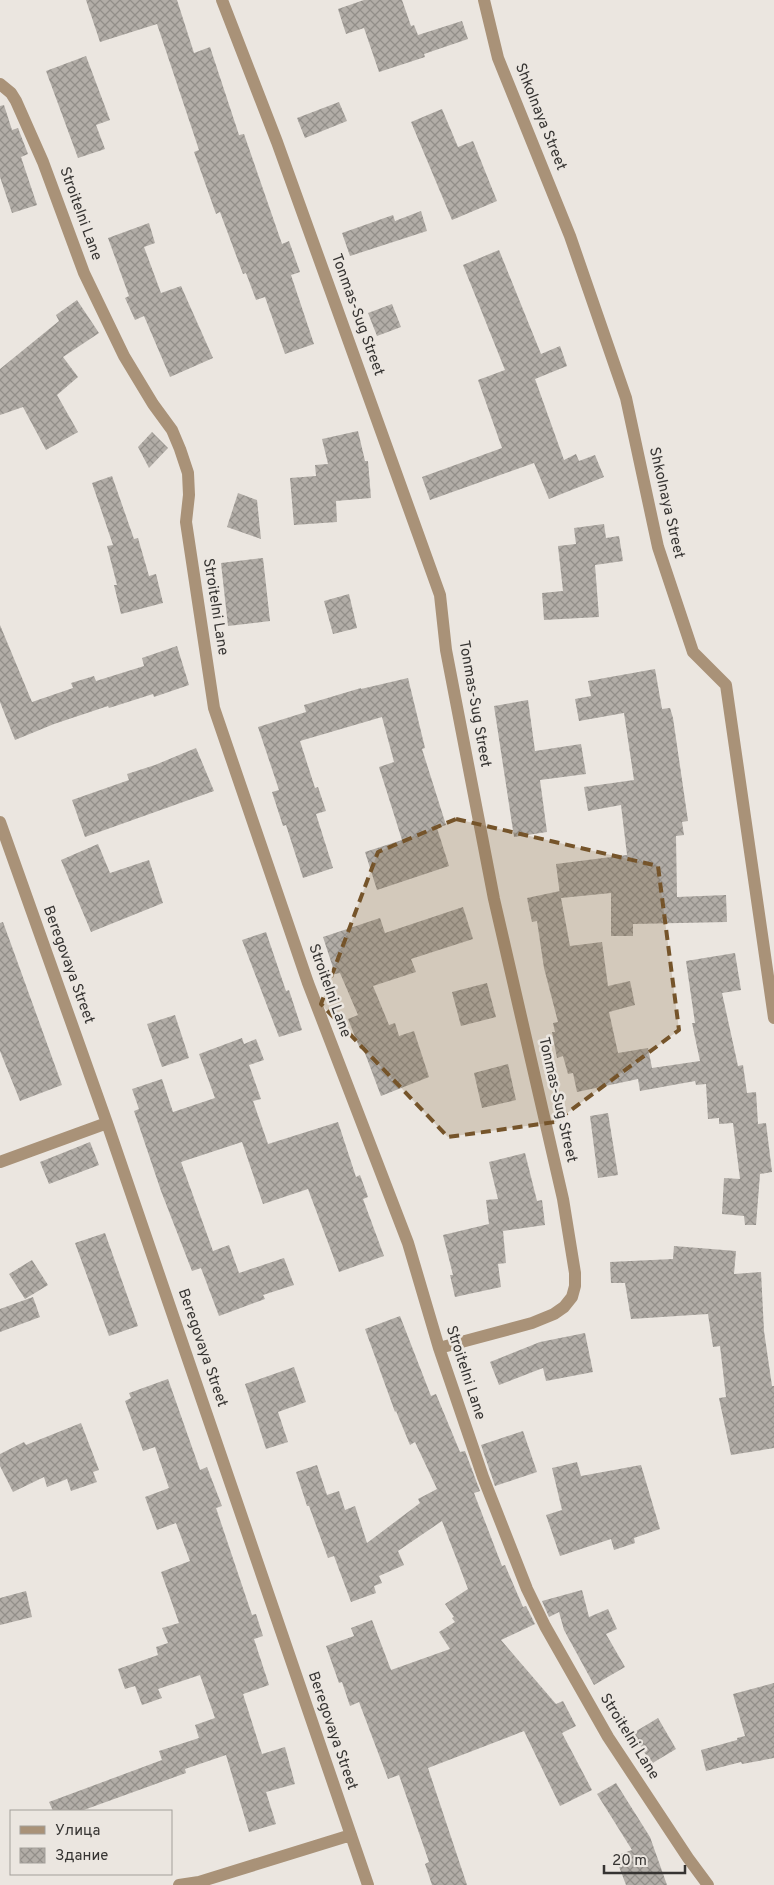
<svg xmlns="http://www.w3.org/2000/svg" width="774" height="1885" font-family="Overpass,sans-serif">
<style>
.building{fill:url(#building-cross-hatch)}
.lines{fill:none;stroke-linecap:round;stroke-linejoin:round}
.minor{stroke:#a99278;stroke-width:12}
.marked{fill:#75542a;fill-opacity:0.2;stroke:#75542a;stroke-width:4;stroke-dasharray:10 6;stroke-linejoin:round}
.labels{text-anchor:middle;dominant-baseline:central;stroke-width:5;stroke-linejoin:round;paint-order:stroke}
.street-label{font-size:15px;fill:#363432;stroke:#ebe6e0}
</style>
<defs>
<pattern id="building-cross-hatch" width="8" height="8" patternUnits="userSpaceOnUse" patternTransform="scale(1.25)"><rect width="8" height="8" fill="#b2ada7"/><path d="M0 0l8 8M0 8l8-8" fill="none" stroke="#928e89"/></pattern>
</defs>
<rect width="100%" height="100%" fill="#ebe6e0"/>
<path class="building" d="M86,0H177L194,53L210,47L239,135L244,134L282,244L289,241L300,272L291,275L314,344L285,354L265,297L256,300L246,273L243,274L220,212L216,214L194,152L199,150L157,24L100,42Z
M364,0H402L411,26L414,25L418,35L462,21L468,39L424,54L425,57L379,72L364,28L346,34L338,9Z
M86,56L110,120L96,125L105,149L78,158L46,71Z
M339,102L347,121L305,138L297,118Z
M4,105L12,130L18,128L28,154L21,157L37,205L12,213L0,177V106Z
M442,109L458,147L473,141L497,201L452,220L411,122Z
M421,211L427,231L350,256L342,233L393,215L395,221Z
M149,223L155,243L144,247L161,293L181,286L213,358L170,377L144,316L135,320L125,298L129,296L108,238Z
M499,250L541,354L560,346L567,366L535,379L564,460L576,454L579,461L595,455L604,477L549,499L534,463L430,500L422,477L502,448L478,380L505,370L463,265Z
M77,300L99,333L63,357L78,377L57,395L78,432L46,450L23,407L0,415V369L59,321L56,315Z
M392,304L401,327L377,336L368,313Z
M358,431L365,461H368L371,498L336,501L337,522L294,525L290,478L316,476L315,465L328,464L322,439Z
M152,432L168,448L149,468L138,447Z
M112,476L134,539L138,538L149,576L156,574L163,603L121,614L114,585H117L107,546L113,545L92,483Z
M238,493L257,500L261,539L227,527Z
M604,524L606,538L619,536L623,561L595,565L599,617L544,620L542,593L563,591L558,546L576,544L574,528Z
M263,558L270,621L228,626L221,563Z
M349,594L357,628L333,634L324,601Z
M0,625L32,702L73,688L71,683L94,676L96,681L144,666L142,658L177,646L189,685L154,697L153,694L109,708L108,706L54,724L15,740L0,702Z
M655,669L662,709L670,708L673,718L688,821L682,822L684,835L676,836L677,897L726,895L727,922L633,924V936H611V893L561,898L570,946L602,942L608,986L630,981L635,1005L609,1012L618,1053L648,1048L652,1068L700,1061L692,1023H695L686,961L735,953L741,990L722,993L738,1066L743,1065L747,1093L756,1092L758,1124L766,1123L772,1172L760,1174L756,1225H745L744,1216L722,1214L724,1178L740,1179L733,1123L719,1124V1118L708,1119L706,1084L696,1085L695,1081L640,1091L638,1079L577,1092L573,1073L568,1074L563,1056L557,1058L552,1032H555L553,1023L558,1022L544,968L537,921L532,922L527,898L560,891V895L556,864L627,855L621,805L588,811L584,787L634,780L624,713L579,721L575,699L591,696L588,681Z
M408,678L425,748L422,749L446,825L437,828L449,866L377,890L365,852L402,840L379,767L394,762L382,717L300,741L315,788L318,787L326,811L316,814L333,868L303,878L286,825L283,826L272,792L279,790L258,727L306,712L304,705L361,688V689Z
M528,700L535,751L581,744L586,774L540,780L547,832L514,837L494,706Z
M196,748L214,791L85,837L72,800L129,780L127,774L155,765Z
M98,844L110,873L149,860L163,903L91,932L61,860Z
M463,907L473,939L411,959L416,972L373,986L389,1025L395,1023L399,1036L414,1031L429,1077L381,1096L363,1048L360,1049L348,1019L358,1015L340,973L335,974L323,937L380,918L385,933Z
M3,922L62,1085L20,1101L0,1051V923Z
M266,932L286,991L289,990L302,1030L279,1037L242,940Z
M487,983L496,1017L461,1026L452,992Z
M175,1015L189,1058L162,1067L147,1024Z
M242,1038L244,1044L256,1039L264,1060L249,1065L261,1099L253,1101L268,1144L338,1122L356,1177L360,1175L368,1197L363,1199L384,1256L339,1272L308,1189L263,1204L242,1142L181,1162L213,1251L229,1245L239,1273L284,1258L294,1285L263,1295L265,1299L219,1316L201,1268L192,1271L161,1191L134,1111L139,1109L132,1089L162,1079L173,1112L215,1098L199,1054Z
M508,1064L516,1100L482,1108L474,1073Z
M608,1113L618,1175L598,1178L590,1116Z
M90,1142L99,1165L49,1184L40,1162Z
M525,1153L537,1201L542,1200L545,1225L503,1231L506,1263L498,1264L501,1287L455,1297L450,1275H453L443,1235L489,1224L486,1200L498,1199L489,1162Z
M105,1233L138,1326L109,1336L75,1243Z
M674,1246L736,1251L734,1274L761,1272L764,1331L772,1386H774V1448L731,1455L719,1398L726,1397L720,1346L713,1347L708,1314L631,1319L625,1283H611L610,1262L673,1259Z
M32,1260L48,1285L25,1299L9,1274Z
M33,1297L40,1317L0,1332V1309Z
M400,1316L431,1396L436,1394L460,1452L465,1451L480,1491L474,1493L502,1566L505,1565L523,1607L526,1606L535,1624L501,1640L556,1704L563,1701L576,1726L562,1733L592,1790L560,1806L524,1731L428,1768L467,1885H432L425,1864L429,1862L399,1775L388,1779L359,1702L350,1706L342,1682L339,1683L326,1646L354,1636L351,1628L372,1620L391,1670L450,1649L439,1632L455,1622L452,1618L454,1617L445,1604L468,1589L442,1521L398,1551L404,1565L379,1576L382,1583L374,1586L376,1593L351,1602L334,1556L328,1558L309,1506H307L296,1472L317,1465L327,1495L339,1491L345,1510L355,1506L367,1543L420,1503L418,1499L437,1489L415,1442L410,1445L396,1411L395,1412L365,1329Z
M585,1333L593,1372L546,1381L543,1368L499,1385L490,1362L540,1342Z
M294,1367L306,1402L278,1412L288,1442L266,1449L245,1384Z
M168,1379L200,1470L207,1467L222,1506L216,1508L252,1615L256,1614L263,1636L254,1639L269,1685L243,1694L262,1754L285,1747L295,1784L266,1792L276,1824L249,1832L226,1755L185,1769L186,1773L81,1811H53L49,1802L162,1760L159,1751L199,1738L195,1725L215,1718L200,1675L158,1689L162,1698L142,1705L135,1686L125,1689L118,1669L158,1655L156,1647L168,1643L162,1628L179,1623L161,1572L190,1561L176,1523L157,1530L145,1497L169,1488L155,1447L143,1451L125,1401L131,1398L129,1393Z
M81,1423L99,1470L93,1472L97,1482L71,1491L67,1479L47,1487L44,1477L13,1492L0,1466V1454L24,1442L26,1445Z
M523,1431L537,1472L495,1486L481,1445Z
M577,1462L581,1476L641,1465L660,1529L634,1538L635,1543L614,1550L611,1539L560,1556L546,1515L562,1510L552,1468Z
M582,1590L589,1617L608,1609L617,1629L606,1634L625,1667L594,1685L564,1630L559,1612L549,1617L542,1601Z
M26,1591L32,1617L0,1625V1598Z
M774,1683V1758L742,1764L741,1762L706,1771L701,1750L737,1740V1738L745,1736L733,1694Z
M658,1718L676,1749L651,1764L633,1733Z
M616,1783L650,1837L667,1885H626L615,1856L632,1850L597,1794Z"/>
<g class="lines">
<path class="minor" d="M222,0L277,142L440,595L446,650L494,899L563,1199L575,1273V1286L572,1297L564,1307L554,1314L532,1323L439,1348
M484,0L498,58L570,236L626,398L658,547L693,652L726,685L774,1018
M0,84L11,93L16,101L43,162L84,273L124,356L153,404L172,430L180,449L188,473L189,495L186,522L214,708L308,983L408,1243L439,1348L483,1477L527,1589L545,1626L608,1737L688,1858L708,1885
M0,822L107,1123L368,1885
M0,1162L107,1123
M179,1885L199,1882L351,1835"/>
</g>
<path class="marked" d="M456,819L658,866L679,1030L555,1122L448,1137L321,1004L378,852Z"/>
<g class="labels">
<g class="street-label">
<text transform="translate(540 117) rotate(68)">Shkolnaya Street</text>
<text transform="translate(80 214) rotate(70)">Stroitelni Lane</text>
<text transform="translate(357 315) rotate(70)">Tonmas-Sug Street</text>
<text transform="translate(666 503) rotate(77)">Shkolnaya Street</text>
<text transform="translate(215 607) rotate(81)">Stroitelni Lane</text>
<text transform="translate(474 704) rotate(80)">Tonmas-Sug Street</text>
<text transform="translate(68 965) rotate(70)">Beregovaya Street</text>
<text transform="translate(329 991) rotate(70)">Stroitelni Lane</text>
<text transform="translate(557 1100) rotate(77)">Tonmas-Sug Street</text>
<text transform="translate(202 1348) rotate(71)">Beregovaya Street</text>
<text transform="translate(465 1373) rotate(72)">Stroitelni Lane</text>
<text transform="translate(332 1731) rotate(71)">Beregovaya Street</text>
<text transform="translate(629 1737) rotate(58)">Stroitelni Lane</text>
</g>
</g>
<rect x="10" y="1810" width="162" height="65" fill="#ebe6e0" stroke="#a39f9a"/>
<rect x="20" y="1826" width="25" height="8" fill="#a99278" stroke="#a39f9a"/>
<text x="55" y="1835" font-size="15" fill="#363432">Улица</text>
<rect x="20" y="1848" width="25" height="15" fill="url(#building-cross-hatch)" stroke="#a39f9a"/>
<text x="55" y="1860" font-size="15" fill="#363432">Здание</text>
<path d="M604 1865v8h81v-8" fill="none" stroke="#363432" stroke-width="2.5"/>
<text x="612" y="1865" font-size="15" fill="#363432" stroke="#ebe6e0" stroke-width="4" paint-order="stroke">20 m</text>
</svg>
